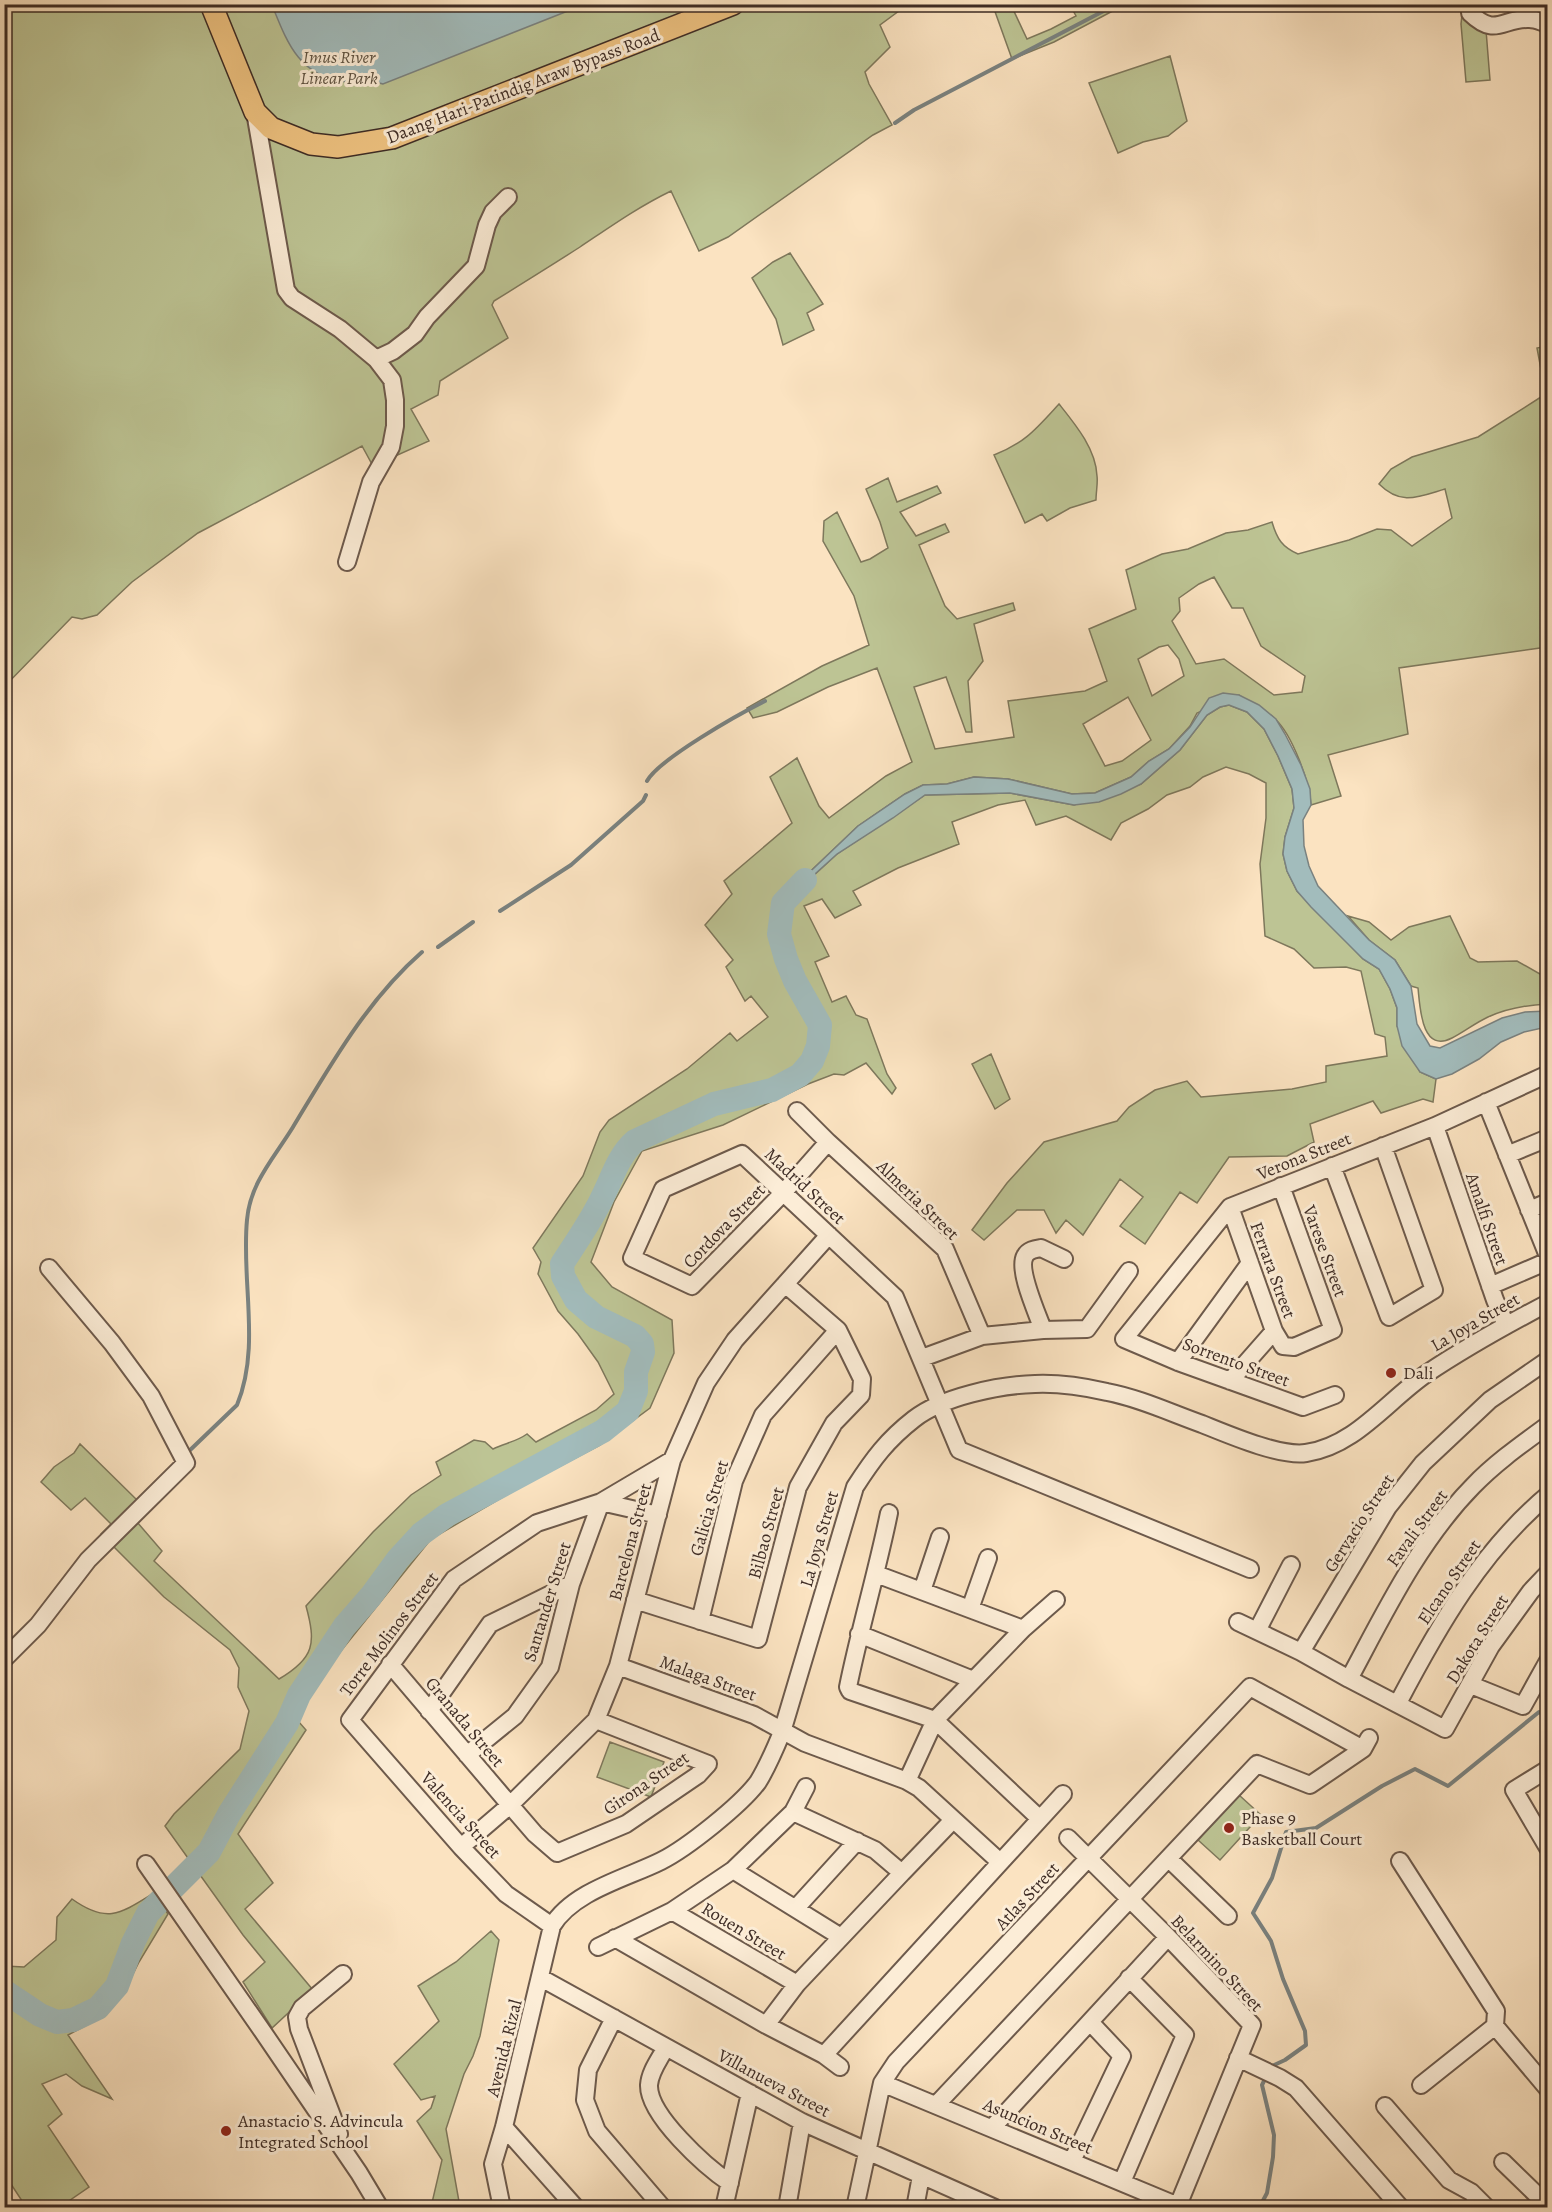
<svg xmlns="http://www.w3.org/2000/svg" width="1552" height="2212" font-family="Alegreya,serif">
<style>
.green{fill:#bdc494;stroke:#7e785c;stroke-width:1.5;fill-rule:evenodd}
.water{fill:#a2bcbc;stroke:#7a8280;stroke-width:1.5}
.lines{fill:none;stroke-linecap:round;stroke-linejoin:round}
.stream{stroke:#7a8280;stroke-width:4}
.river{stroke:#a2bcbc;stroke-width:24}
.minor-casing{stroke:#6d5a4c;stroke-width:20}
.major-casing{stroke:#3e2c25;stroke-width:24}
.minor{stroke:#fcedd7;stroke-width:16}
.major{stroke:#eec280;stroke-width:21}
.poi-dot{fill:#8f2418;stroke:#fcedd7;stroke-width:2}
.labels{text-anchor:middle;dominant-baseline:central;stroke-width:6;stroke-linejoin:round;paint-order:stroke}
.park-label{font-size:18px;font-style:italic;fill:#5e5241;stroke:#fcedd7}
.street-label{font-size:18px;fill:#3e2c25;stroke:#fcedd7}
.poi-label{font-size:18px;fill:#3e2c25;stroke:#fcedd7;text-anchor:start}
</style>
<rect width="100%" height="100%" fill="#fbe3c1"/>
<filter id="stains"><feTurbulence type="fractalNoise" baseFrequency=".00333" numOctaves="4"/><feColorMatrix values="0 0 0 0 .2 0 0 0 0 .09 0 0 0 0 .02 0 0 0 .5 -.17"/></filter>
<radialGradient id="worn" r=".72"><stop offset=".6" stop-color="#630" stop-opacity="0"/><stop offset="1" stop-color="#630" stop-opacity=".3"/></radialGradient>
<path class="green" d="M4,5H907L880,25L890,47L865,72L869,84L892,125L873,135L728,237L699,251L671,191C638,207 610,227 580,247C552,265 523,283 494,301L492,305L508,338L440,381L438,395L411,409L429,441L373,466L362,446L198,533L132,582L97,615L82,619L72,617L5,686Z
M995,5H1011L1027,39L1051,29L1076,16L1070,5H1124L1054,42L1012,59L993,6Z
M1463,5H1484L1490,80L1466,82L1461,24Z
M1533,5H1547V54Z
M1170,56L1187,121L1168,136L1143,142L1118,153L1089,83Z
M790,253L823,304L807,313L814,330L783,345L776,319L752,278L773,262Z
M1547,346V647L1399,668L1408,734L1328,755L1341,796L1311,805C1310,783 1292,734 1275,719C1265,709 1251,703 1239,695L1197,713L1190,726L1169,749L1149,761L1131,777L1095,793L1072,794L1008,779L974,777L947,784L923,785L905,794L858,826L793,888L786,901L837,854L925,795L1010,793L1074,805L1141,784L1180,750L1207,715L1220,707L1229,705L1247,712L1264,729L1278,756L1292,789L1294,808L1285,837L1283,854L1287,871L1297,891L1363,959L1379,969L1390,989L1397,1008V1026L1420,1072L1436,1079L1433,1102L1423,1099L1381,1113L1373,1101L1310,1124L1314,1142L1287,1156L1229,1157L1197,1203L1180,1192L1145,1244L1120,1226L1143,1197L1120,1179L1083,1235L1066,1220L1056,1233L1044,1210H1017L984,1240L972,1230L1007,1183L1044,1142L1117,1121L1129,1107L1155,1090L1187,1081L1201,1097L1292,1089L1326,1082V1066L1387,1056L1385,1037L1375,1034L1361,971L1346,967L1314,968L1294,949L1265,936L1260,864L1266,818V783L1249,774L1226,767L1203,777L1190,787L1167,795L1148,809L1121,823L1111,840L1066,816L1036,825L1025,800L998,805L952,822L959,844L898,868L853,891L861,905L835,918L822,899L804,906L829,956L815,962L832,1002L846,996L856,1015L867,1019L887,1074L896,1088L892,1094L866,1063L844,1075L834,1074L808,1084L723,1125L642,1151L614,1202L591,1262L612,1287L672,1320L674,1353L650,1408L600,1445L522,1486L431,1539L291,1713L306,1730L238,1834L273,1883L245,1909L313,1990L272,2028L243,1982L265,1962L243,1935L165,1826L174,1814L240,1749L249,1711L238,1687L239,1668L230,1650L164,1597L101,1534L111,1524L85,1498L71,1510L41,1482L54,1467L74,1453L80,1444L137,1500V1522L162,1551L154,1561L279,1679C315,1658 316,1643 306,1606L373,1532L411,1495L441,1475L436,1462L474,1440L485,1442L493,1449C505,1443 516,1442 527,1434L536,1442L596,1410L614,1394L598,1362L578,1334L558,1311L538,1274L541,1262L533,1248L583,1176L600,1132L609,1120L687,1069L730,1033L737,1041L768,1017L751,996L745,1001L726,967L733,960L705,925L732,894L724,881L792,823L770,777L797,758L819,806L829,818L886,776L912,762L877,668L828,687L777,712L753,718L747,708L822,666L869,645L854,596L823,541L824,521L837,512L861,562L870,559L888,548L880,522L866,489L888,478L897,502L937,486L941,493L900,512L916,536L945,524L949,532L919,545L945,606L957,619L1013,603L1015,610L974,624L983,661L968,681L972,732H966L946,677L914,687L935,749L1014,737L1008,701L1085,691L1107,681L1089,629L1136,609L1126,570L1162,554L1188,549L1226,533L1248,530L1272,522C1277,539 1282,547 1298,554L1349,540L1377,529L1391,530L1412,546L1452,518L1445,489C1418,497 1401,506 1379,484L1391,469L1412,457L1478,437L1541,397L1543,380L1537,348ZM1214,577L1232,608H1243L1261,646L1305,676L1302,692L1274,695L1224,659L1196,664L1172,621L1180,611L1179,598L1199,584ZM1168,645L1179,659L1184,676L1152,696L1138,659L1159,647ZM1128,697L1151,740L1122,761L1105,766L1083,724Z
M1059,404C1075,424 1096,449 1097,476C1098,483 1096,492 1096,500L1070,508L1047,521L1042,514L1025,523L994,455C1025,443 1036,429 1059,404Z
M1348,916L1369,922L1391,940L1409,927L1450,916L1470,958L1478,962L1517,961L1547,978V1004C1526,1005 1508,1008 1488,1017C1475,1023 1464,1032 1452,1038C1421,1054 1420,1006 1418,988L1411,986L1395,960L1369,940Z
M991,1054L1010,1099L995,1109L972,1064Z
M610,1742L664,1762L651,1797L597,1777Z
M1239,1795L1261,1815L1220,1860L1198,1840Z
M154,1893L168,1914L139,1962L123,1994L110,2009L96,2020L68,2035L112,2099L82,2086L66,2074L42,2084L62,2114L48,2126L89,2187L60,2207H26L5,2175V1966L24,1967L56,1940L57,1917L72,1899C107,1924 120,1914 154,1893Z
M491,1931L499,1940L480,2036L473,2056L464,2074L446,2129L460,2207H431L442,2160L417,2121L431,2108L435,2096L421,2100L394,2064L439,2021L418,1986L456,1962Z"/>
<path class="water" d="M272,5H583L383,84C364,78 362,83 346,82C299,77 287,42 272,5Z
M1223,693L1239,695L1259,705L1276,719L1285,734L1301,765L1310,789L1311,805L1303,820L1304,846L1309,866L1318,886L1369,940L1395,960L1411,986L1417,1024L1430,1046L1440,1048L1502,1018L1525,1012L1547,1011V1027L1524,1032L1501,1042L1479,1059L1452,1074L1436,1079L1420,1072L1402,1046L1397,1026V1008L1390,989L1379,969L1363,959L1311,907L1297,891L1287,871L1283,854L1285,837L1294,808L1292,789L1278,756L1264,729L1247,712L1229,705L1220,707L1207,715L1180,750L1141,784L1121,794L1099,802L1074,805L1010,793L925,795L893,818L837,854L783,903L793,888L858,826L905,794L923,785L947,784L974,777L1008,779L1072,794L1095,793L1131,777L1149,761L1169,749L1190,727L1209,698Z"/>
<g class="lines">
<path class="stream" d="M895,123L914,110L1117,4
M647,781C659,759 739,714 765,701
M500,911L571,865L643,801L646,795
M438,947L473,922
M187,1453L237,1405C261,1347 241,1281 247,1220C250,1183 274,1158 293,1127C330,1066 367,1000 422,952
M1270,2069L1272,2066L1285,2060L1306,2045L1305,2031L1283,1979L1271,1941L1253,1913L1272,1878L1286,1832L1316,1828L1382,1786L1415,1769L1448,1786L1539,1712L1548,1716
M1259,2208L1267,2193L1273,2157L1274,2135L1262,2085L1267,2075"/>
<path class="river" d="M4,1991L40,2015L57,2022L73,2020L98,2008L117,1986L133,1943L148,1913L209,1852L229,1814L287,1723L299,1695L344,1627L371,1596L398,1559L421,1534L447,1515L603,1431L628,1411L636,1391V1372L643,1352L642,1344L635,1336L596,1317L576,1300L563,1276L562,1264C576,1242 592,1220 603,1196C613,1176 618,1156 635,1141L714,1104L772,1090L800,1075L812,1061L818,1046L820,1025L795,981L786,959L779,934L783,903L805,880"/>
<defs>
<path id="minor" d="M1470,4V13C1496,38 1502,18 1529,19C1536,19 1541,22 1548,24
M255,112L286,290L292,298L340,329L376,359L392,380L395,400V426L391,447L371,482L347,562
M376,359L393,351L415,334L427,317L476,266L487,225L493,212L508,197
M1486,1102L1548,1256
M797,1111L828,1142L945,1249L982,1336
M1435,1126L1495,1300L1506,1325
M828,1142L783,1193L692,1286L632,1258L663,1189L742,1154L895,1297L959,1450L1250,1569
M1507,1155L1548,1138
M1332,1166L1389,1317L1434,1290L1383,1146
M1230,1207L1274,1331L1283,1346L1294,1347L1333,1330L1281,1186
M1529,1210L1548,1202
M1490,1286L1548,1261
M1043,1330C1038,1315 1017,1270 1025,1256C1028,1250 1035,1249 1041,1248L1064,1259
M922,1358L982,1336L1043,1330L1087,1329L1129,1271
M1178,1362L1250,1263
M1230,1381L1274,1331
M1335,1395L1303,1407L1178,1362L1124,1339L1230,1207L1435,1126L1548,1074
M889,1513C877,1572 860,1628 848,1687L850,1691L935,1720L1040,1819
M876,1574L1023,1629
M922,1591L940,1537
M635,1600L758,1639L798,1487L834,1423L861,1395L862,1379L838,1330L785,1284
M970,1609L988,1558
M700,1621L734,1481L763,1415L838,1330
M1238,1622L1301,1652L1349,1679L1445,1729L1491,1646L1531,1591L1548,1573
M1257,1631L1291,1565
M859,1634L973,1680
M1301,1652L1388,1507L1423,1463L1490,1400L1548,1360
M4,1659L38,1625L88,1560L186,1463L151,1396L112,1343L49,1268
M390,1664L510,1805L535,1834L557,1853L626,1824L698,1775L708,1764L596,1720
M618,1666L754,1715L805,1743L907,1781L919,1788L1000,1862
M1349,1679C1385,1612 1419,1541 1473,1486C1495,1463 1522,1444 1548,1425
M1471,1685L1523,1706L1548,1661
M1398,1703C1438,1627 1481,1551 1548,1495
M429,1711L490,1624L571,1584
M467,1755L515,1716L550,1667L571,1584L601,1502L672,1460
M1548,1769L1514,1790L1548,1848
M907,1781L935,1720L1023,1629L1056,1600
M1068,1838L1168,1937L1252,2025L1177,2208
M461,1847L510,1805L596,1720L618,1666L672,1460L706,1383L735,1340L829,1235
M1169,1859L1228,1916
M1400,1861L1496,2011L1495,2026
M146,1864L263,2032L359,2173L380,2208
M733,1870L841,1937
M902,1873L953,1820
M796,1908L857,1841
M672,1911L797,1984
M552,1926L506,1894L461,1847L350,1720L454,1579L537,1523L601,1502L658,1515
M615,1938L766,2025L824,2055L1063,1794
M598,1947L672,1911L733,1870L793,1812L806,1787
M541,1978L802,2122L995,2208
M614,2018L588,2070L585,2100L597,2131L663,2208
M766,2025L797,1984L902,1873L875,1850L793,1812
M666,2047C660,2059 650,2071 649,2085C648,2115 706,2167 730,2183
M824,2055L840,2067
M1238,2058L1280,2078L1296,2088L1401,2208
M882,2083L1178,2206
M1421,2085L1495,2026L1548,2089
M936,2105L1257,1764L1310,1785L1363,1749L1369,1738
M1385,2106L1449,2180L1471,2192L1487,2208
M504,2127L576,2208
M992,2128L1168,1937
M339,2134L299,2029L297,2017L302,2008L343,1974
M1072,2161L1122,2056L1090,2022
M1503,2162L1540,2198L1543,2208
M1122,2182L1185,2035L1129,1978
M502,2208L493,2164L504,2127L552,1926C573,1891 627,1878 661,1861C687,1848 741,1805 758,1782C768,1766 775,1749 782,1732L855,1487C873,1459 887,1440 914,1419C942,1397 999,1385 1035,1384C1058,1383 1085,1387 1107,1392C1139,1398 1171,1413 1202,1424C1227,1434 1280,1457 1306,1453C1355,1446 1387,1401 1426,1374C1465,1348 1506,1325 1548,1303
M724,2208L750,2093
M787,2208L802,2122
M855,2208L882,2083L896,2062L1250,1687L1363,1749
M915,2208L921,2176"/>
<path id="major" d="M211,4L255,112L271,128L311,144L338,147L392,138L733,4"/>
</defs>
<use href="#minor" class="minor-casing"/>
<use href="#major" class="major-casing"/>
<use href="#minor" class="minor"/>
<use href="#major" class="major"/>
</g>
<g class="poi-dot">
<circle cx="1391" cy="1373" r="6"/>
<circle cx="1229" cy="1828" r="6"/>
<circle cx="226" cy="2131" r="6"/>
</g>
<g class="labels">
<g class="park-label">
<text x="339" y="57">Imus River<tspan x="339" dy="21">Linear Park</tspan></text>
</g>
<g class="street-label">
<text transform="translate(523 86) rotate(-21)">Daang Hari-Patindig Araw Bypass Road</text>
<text transform="translate(1304 1156) rotate(-22)">Verona Street</text>
<text transform="translate(805 1186) rotate(43)">Madrid Street</text>
<text transform="translate(918 1200) rotate(44)">Almeria Street</text>
<text transform="translate(1487 1219) rotate(71)">Amalfi Street</text>
<text transform="translate(724 1226) rotate(-46)">Cordova Street</text>
<text transform="translate(1325 1251) rotate(70)">Varese Street</text>
<text transform="translate(1273 1270) rotate(70)">Ferrara Street</text>
<text transform="translate(1475 1322) rotate(-30)">La Joya Street</text>
<text transform="translate(1236 1362) rotate(20)">Sorrento Street</text>
<text transform="translate(709 1508) rotate(-74)">Galicia Street</text>
<text transform="translate(1359 1523) rotate(-57)">Gervacio Street</text>
<text transform="translate(1417 1528) rotate(-54)">Favali Street</text>
<text transform="translate(766 1533) rotate(-75)">Bilbao Street</text>
<text transform="translate(819 1539) rotate(-74)">La Joya Street</text>
<text transform="translate(630 1542) rotate(-75)">Barcelona Street</text>
<text transform="translate(1449 1582) rotate(-56)">Elcano Street</text>
<text transform="translate(547 1602) rotate(-73)">Santander Street</text>
<text transform="translate(389 1634) rotate(-53)">Torre Molinos Street</text>
<text transform="translate(1477 1639) rotate(-58)">Dakota Street</text>
<text transform="translate(708 1678) rotate(20)">Malaga Street</text>
<text transform="translate(465 1722) rotate(50)">Granada Street</text>
<text transform="translate(646 1783) rotate(-34)">Girona Street</text>
<text transform="translate(461 1815) rotate(48)">Valencia Street</text>
<text transform="translate(1027 1896) rotate(-47)">Atlas Street</text>
<text transform="translate(744 1931) rotate(31)">Rouen Street</text>
<text transform="translate(1217 1963) rotate(47)">Belarmino Street</text>
<text transform="translate(504 2048) rotate(-76)">Avenida Rizal</text>
<text transform="translate(774 2083) rotate(28)">Villanueva Street</text>
<text transform="translate(1038 2126) rotate(23)">Asuncion Street</text>
</g>
<g class="poi-label">
<text x="1403" y="1373">Dali</text>
<text x="1241" y="1818">Phase 9<tspan x="1241" dy="21">Basketball Court</tspan></text>
<text x="238" y="2121">Anastacio S. Advincula<tspan x="238" dy="21">Integrated School</tspan></text>
</g>
</g>
<rect width="1552" height="2212" fill="none" stroke="#fbe3c1" stroke-width="24"/>
<rect x="6" y="6" width="1540" height="2200" fill="none" stroke="#3e2c25" stroke-width="3"/>
<rect x="12" y="12" width="1528" height="2188" fill="none" stroke="#3e2c25" stroke-width="1.5"/>
<rect width="100%" height="100%" filter="url(#stains)"/>
<rect width="100%" height="100%" fill="url(#worn)"/>
</svg>
